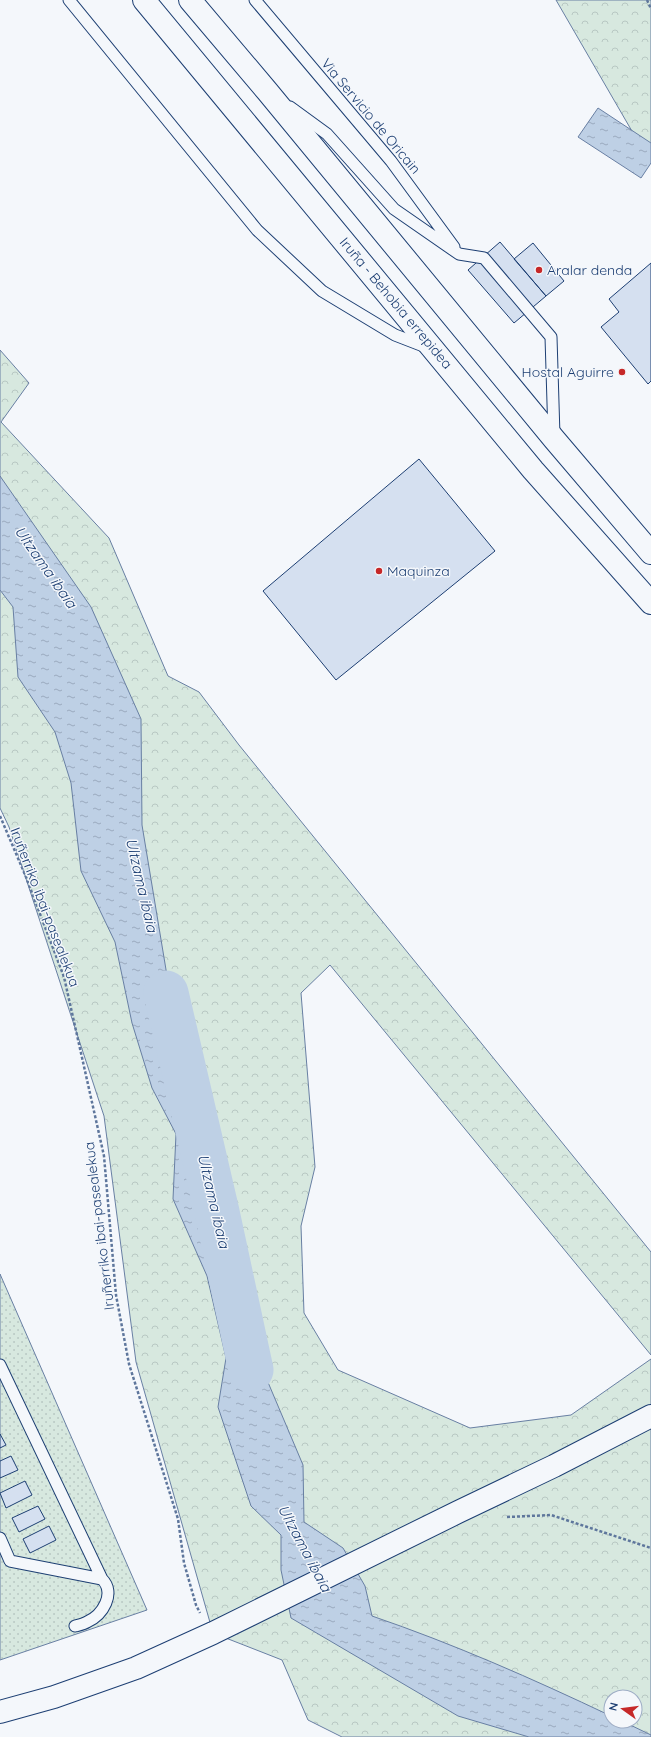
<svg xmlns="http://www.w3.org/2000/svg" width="651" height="1737" font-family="Quicksand,sans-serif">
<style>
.grass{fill:url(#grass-dots);stroke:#687fa3}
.forest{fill:url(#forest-crowns);stroke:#687fa3;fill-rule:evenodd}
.water{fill:url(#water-ripples);stroke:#687fa3}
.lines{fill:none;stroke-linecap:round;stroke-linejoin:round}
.river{stroke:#bed0e5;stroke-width:45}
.building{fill:#d5e0f0;stroke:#1d3f73}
.service-casing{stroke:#1d3f73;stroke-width:13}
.tertiary-casing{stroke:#1d3f73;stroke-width:24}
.trunk-casing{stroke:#1d3f73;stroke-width:24}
.path{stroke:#5e769c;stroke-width:2.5;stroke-dasharray:3 2;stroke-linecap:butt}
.service{stroke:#f4f7fb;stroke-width:11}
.tertiary{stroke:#f4f7fb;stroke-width:22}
.trunk{stroke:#f4f7fb;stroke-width:22}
.poi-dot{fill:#c62828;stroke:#f4f7fb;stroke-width:1.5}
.labels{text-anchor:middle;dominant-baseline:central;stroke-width:3;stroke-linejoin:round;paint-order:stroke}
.street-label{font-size:14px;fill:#1d3f73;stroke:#f4f7fb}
.poi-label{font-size:14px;fill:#1d3f73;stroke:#f4f7fb;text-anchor:start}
.water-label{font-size:15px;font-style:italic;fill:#1d3f73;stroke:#f4f7fb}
</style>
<defs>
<pattern id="grass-dots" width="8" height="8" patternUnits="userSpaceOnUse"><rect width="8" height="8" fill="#d7e8df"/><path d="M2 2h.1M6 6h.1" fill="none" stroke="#b8c8c3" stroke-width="1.8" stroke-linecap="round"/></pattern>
<pattern id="forest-crowns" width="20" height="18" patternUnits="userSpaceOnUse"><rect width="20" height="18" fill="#d7e8df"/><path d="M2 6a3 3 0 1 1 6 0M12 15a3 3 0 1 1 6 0" fill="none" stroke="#b8c8c3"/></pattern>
<pattern id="water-ripples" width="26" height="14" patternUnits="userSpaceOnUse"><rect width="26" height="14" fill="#bed0e5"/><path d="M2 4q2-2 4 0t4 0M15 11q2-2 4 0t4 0" fill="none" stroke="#9aaabe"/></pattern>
</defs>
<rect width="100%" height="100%" fill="#f4f7fb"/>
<path class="grass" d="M0,1274L147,1610L0,1660Z"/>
<path class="forest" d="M556,0H651V164Z
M0,350L29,383L1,422L109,538L168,676L199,692L239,745L651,1252V1355L330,965L301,993L315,1167L301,1226L304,1313L338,1370L470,1428L571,1415L651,1359V1737H342L308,1720L282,1660L213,1633L136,1362L104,1116L9,827L0,808ZM611,1697H635V1721H611Z"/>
<path class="water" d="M598,108L651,143V163L641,178L578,137Z
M0,476L91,607L141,719L142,825L180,1054L237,1309L303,1465L304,1522L343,1548L365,1586L372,1616C454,1644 533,1679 611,1716V1721H622L651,1735V1737H529L458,1716L291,1618L281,1570V1535L251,1506L218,1407L226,1358L207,1276L173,1199L176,1134L152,1088L132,1023L115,942L81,871L71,783L55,732L18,677L13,607L0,590Z"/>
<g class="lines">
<path class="river" d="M166,993L217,1212L251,1370"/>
</g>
<path class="building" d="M500,242L546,296L514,323L468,270Z
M533,243L564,281L546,296L514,259Z
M651,263V381L648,384L601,327L619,312L609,299Z
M419,459L495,551L336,680L263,591Z
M0,1434L6,1445L0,1448Z
M11,1456L18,1470L0,1478V1461Z
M25,1481L32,1495L6,1508L0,1493Z
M38,1506L45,1519L19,1532L12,1518Z
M49,1526L56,1540L30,1553L23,1539Z"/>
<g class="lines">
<defs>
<path id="service" d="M69,0L257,230L322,291L395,335L426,347
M255,0L391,161L454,247
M290,107L327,134L394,209L459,254L484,258L551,337L554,436
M0,1365L102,1579
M0,1538L10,1561L102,1579C116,1593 103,1615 87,1622C84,1624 79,1625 75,1626"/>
<path id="tertiary" d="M0,1712L54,1697L136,1668L213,1633L458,1512L554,1466L651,1416"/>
<path id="trunk" d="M144,0L533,470L651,603
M190,0L267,91L554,439L651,553"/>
</defs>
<use href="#service" class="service-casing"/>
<use href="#tertiary" class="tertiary-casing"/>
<use href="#trunk" class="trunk-casing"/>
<path class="path" d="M647,0L651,9
M0,816L26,877L64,977L104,1156L116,1295L129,1364L178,1519L184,1563L196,1605L200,1613
M507,1517L551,1515L651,1548"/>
<use href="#service" class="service"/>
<use href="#tertiary" class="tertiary"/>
<use href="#trunk" class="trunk"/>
</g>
<g class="poi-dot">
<circle cx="539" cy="270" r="4"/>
<circle cx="622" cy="372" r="4"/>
<circle cx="379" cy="571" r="4"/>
</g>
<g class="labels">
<g class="street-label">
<text transform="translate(371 116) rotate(50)">Via Servicio de Oricain</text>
<text transform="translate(396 303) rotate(50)">Iruña - Behobia errepidea</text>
<text transform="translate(45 907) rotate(69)">Iruñerriko ibai-pasealekua</text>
<text transform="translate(99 1226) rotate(-97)">Iruñerriko ibai-pasealekua</text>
</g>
<g class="poi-label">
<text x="547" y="270">Aralar denda</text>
<text x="614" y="372" text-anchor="end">Hostal Aguirre</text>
<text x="387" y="571">Maquinza</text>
</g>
<g class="water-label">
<text transform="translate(46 567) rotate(55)">Ultzama ibaia</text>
<text transform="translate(142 885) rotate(77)">Ultzama ibaia</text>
<text transform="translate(214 1201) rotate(77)">Ultzama ibaia</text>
<text transform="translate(305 1548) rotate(62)">Ultzama ibaia</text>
</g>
</g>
<g transform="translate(623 1709) rotate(284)"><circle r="19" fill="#f4f7fb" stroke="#9eadc5"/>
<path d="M0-3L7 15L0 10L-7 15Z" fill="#c62828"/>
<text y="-6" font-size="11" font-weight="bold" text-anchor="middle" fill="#1d3f73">N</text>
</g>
</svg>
